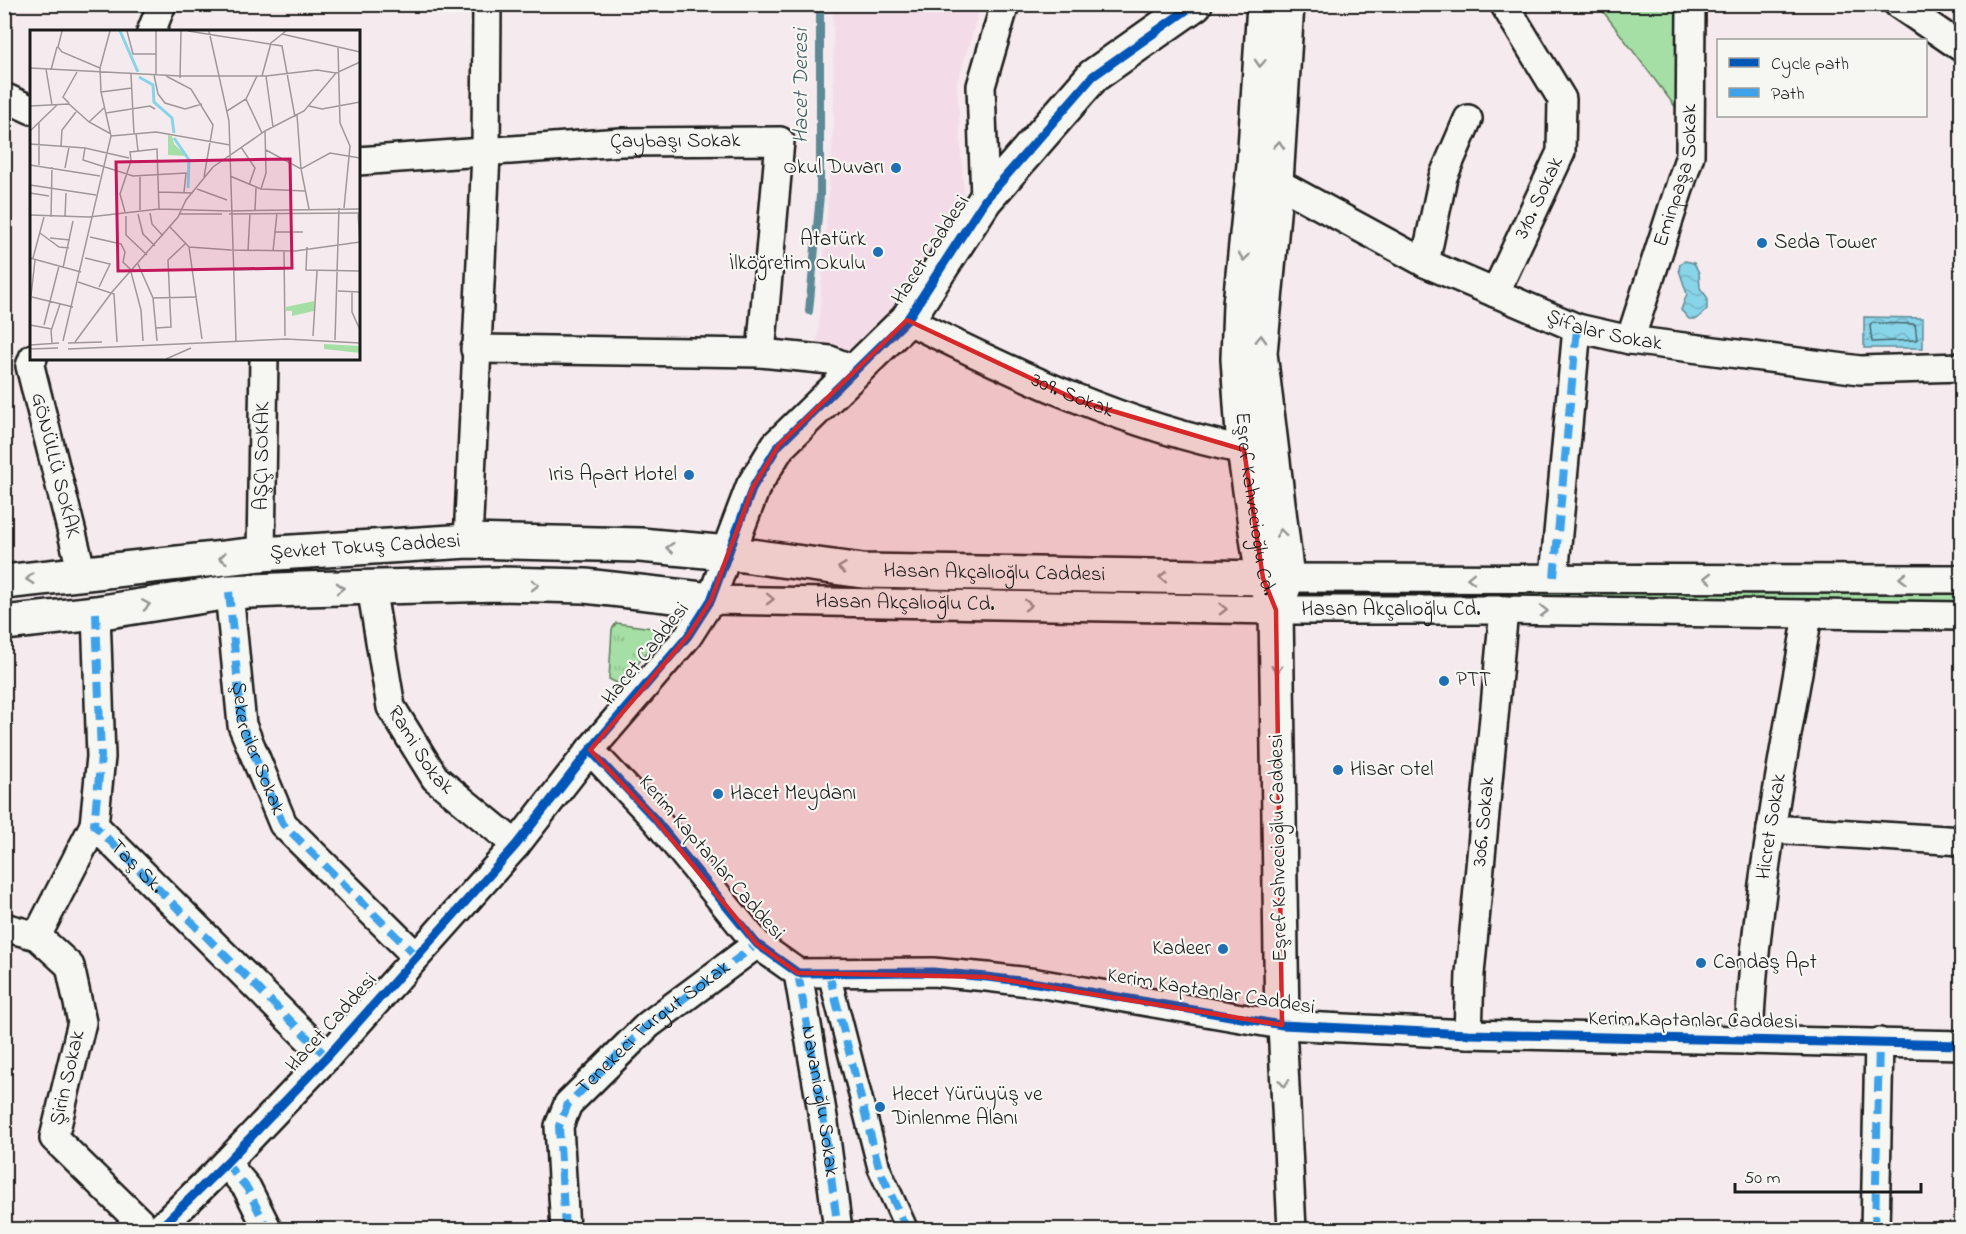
<svg xmlns="http://www.w3.org/2000/svg" width="1966" height="1234" font-family="'Indie Flower',sans-serif">
<style>
.built{fill:#f3dce8}
.grass{fill:url(#grass-tufts);stroke:#607e60;stroke-width:1.5}
.park{fill:#a5dfa5;stroke:#607e60;stroke-width:1.5}
.water{fill:url(#water-waves);stroke:#5d8a96;stroke-width:1.5}
.lines{fill:none;stroke-linecap:round;stroke-linejoin:round}
.shore{stroke:#47666e;stroke-width:1.5}
.stream{stroke:#5d8a96;stroke-width:8}
.pedestrian-casing{stroke:#1c1c1c;stroke-width:26}
.minor-casing{stroke:#1c1c1c;stroke-width:32}
.tertiary-casing{stroke:#1c1c1c;stroke-width:38}
.secondary-casing{stroke:#1c1c1c;stroke-width:38}
.pedestrian{stroke:#f6f6f2;stroke-width:21}
.minor{stroke:#f6f6f2;stroke-width:27}
.tertiary{stroke:#f6f6f2;stroke-width:33}
.secondary{stroke:#f6f6f2;stroke-width:33}
.quiet{stroke:#3da2ea;stroke-width:8;stroke-dasharray:15 8;stroke-linecap:butt}
.cycleway-casing{stroke:#f6f6f2;stroke-width:13}
.cycleway{stroke:#0057b8;stroke-width:9}
.oneway{stroke:#949492}
.marked{fill:#d62828;fill-opacity:0.2;stroke:#d62828;stroke-width:4.5;stroke-linejoin:round}
.poi-dot{fill:#1f6fb2;stroke:#f6f6f2;stroke-width:2}
.labels{text-anchor:middle;dominant-baseline:central;stroke-width:4.5;stroke-linejoin:round;paint-order:stroke}
.street-label{font-size:21px;fill:#1c1c1c;stroke:#f6f6f2}
.poi-label{font-size:21px;fill:#1c1c1c;stroke:#f6f6f2;text-anchor:start}
.water-label{font-size:22px;font-style:italic;fill:#425c63;stroke:#f6f6f2}
.inset-river{fill:none;stroke:#88d4e8;stroke-width:3}
.inset-road{fill:none;stroke:#9e9899;stroke-width:1.5}
.view{fill:#c2185b;fill-opacity:0.15;stroke:#c2185b;stroke-width:3}
.inset-edge{fill:none;stroke:#1c1c1c;stroke-width:3}
</style>
<defs>
<pattern id="grass-tufts" width="24" height="20" patternUnits="userSpaceOnUse" patternTransform="scale(1.5)"><rect width="24" height="20" fill="#a5dfa5"/><path d="M3 7l-1-3M5 7V3M7 7l1-3M15 17l-1-3M17 17v-4M19 17l1-3" fill="none" stroke="#8dbf8d"/></pattern>
<pattern id="water-waves" width="16" height="10" patternUnits="userSpaceOnUse" patternTransform="scale(1.5)"><rect width="16" height="10" fill="#88d4e8"/><path d="M0 5q4-4 8 0t8 0" fill="none" stroke="#75b5c6"/></pattern>
</defs>
<rect width="100%" height="100%" fill="#f5eaed"/>
<filter id="ink" filterUnits="userSpaceOnUse"><feTurbulence type="fractalNoise" baseFrequency=".0167" numOctaves="2"/><feDisplacementMap in="SourceGraphic" scale="12" xChannelSelector="R" yChannelSelector="G"/><feConvolveMatrix kernelMatrix="1 2 1 2 8 2 1 2 1" color-interpolation-filters="sRGB"/></filter>
<g filter="url(#ink)">
<path class="built" d="M833,5H981L957,83L965,214L913,292L856,357L817,346L834,122Z"/>
<path class="grass" d="M1961,590L1962,604L1336,601L1333,591Z
M616,623L659,629L660,636L621,685L609,679L612,629Z"/>
<path class="park" d="M1598,5H1681L1680,113L1602,10Z"/>
<path class="water" d="M1685,261L1694,263L1699,273L1700,288L1707,297V309L1697,319H1689L1681,310L1687,294L1679,270L1680,264Z
M1864,317L1923,318V348H1864Z"/>
<g class="lines">
<path class="shore" d="M1872,323L1915,324L1917,340L1872,342L1870,326Z"/>
<path class="stream" d="M809,311L820,195V4"/>
<defs>
<path id="pedestrian" d="M829,974L879,1168L907,1230"/>
<g id="minor">
<path d="M1898,4L1962,48"/>
<path d="M151,32L162,4"/>
<path d="M4,97L32,110"/>
<path id="s1" d="M358,161L621,142L780,141L761,353"/>
<path id="s2" d="M1276,182L1425,263L1577,328L1630,340L1860,370L1962,367"/>
<path d="M985,200L981,86L1005,4"/>
<path d="M1425,263L1443,177L1468,119"/>
<path id="s3" d="M1495,293L1561,152L1562,99L1504,4"/>
<path id="s4" d="M907,320C1015,374 1125,426 1244,450"/>
<path id="s5" d="M1630,340L1690,155L1691,4"/>
<path d="M475,349L761,353L830,360L855,370"/>
<path id="s6" d="M33,358L30,366L82,573"/>
<path d="M468,541L486,154L487,4"/>
<path id="s7" d="M261,554L264,358"/>
<path d="M1554,577L1577,328"/>
<path d="M1267,578L1962,579"/>
<path id="s8" d="M371,587L391,707L435,778L516,845"/>
<path d="M229,592L242,725L283,824L416,956"/>
<path id="s9" d="M711,600L1276,610H1504L1962,616"/>
<path d="M96,613L101,757L94,825L327,1057"/>
<path d="M590,750L655,819L757,944L798,973L933,972L987,977L1037,983L1282,1025L1468,1034L1962,1045"/>
<path d="M1771,829L1962,841"/>
<path d="M4,927L37,936L70,966L82,1022L54,1138L148,1230"/>
<path d="M37,936L94,825"/>
<path d="M798,973L824,1123L838,1230"/>
<path d="M1282,1025L1292,1230"/>
<path id="s10" d="M1468,1034L1470,974L1504,610"/>
<path id="s11" d="M1749,1041C1754,898 1784,756 1808,615"/>
<path d="M226,1163L247,1188L268,1230"/>
<path d="M158,1230L226,1163L327,1057L516,845L590,750L688,636L711,600L728,553"/>
<path id="s12" d="M565,1230L559,1126L568,1104L648,1025L757,944"/>
<path d="M1875,1230L1879,1042"/>
</g>
<g id="tertiary">
<path id="s13" d="M1264,4L1254,165L1240,304L1238,359L1244,450L1263,578L1273,603"/>
<path d="M728,553L753,487L778,446L907,320L985,200L1093,76L1195,4"/>
<path d="M1282,1025L1276,610L1287,578L1260,353L1276,182L1287,4"/>
</g>
<g id="secondary">
<path id="s14" d="M4,582L261,554L468,541L640,545L728,553L863,571L1263,578"/>
<path d="M4,623L96,613L229,592L301,589L500,584L585,586L711,600"/>
</g>
</defs>
<use href="#pedestrian" class="pedestrian-casing"/>
<use href="#minor" class="minor-casing"/>
<use href="#tertiary" class="tertiary-casing"/>
<use href="#secondary" class="secondary-casing"/>
<use href="#pedestrian" class="pedestrian"/>
<use href="#minor" class="minor"/>
<use href="#tertiary" class="tertiary"/>
<use href="#secondary" class="secondary"/>
<g class="quiet">
<path d="M1554,577L1577,328"/>
<path id="s15" d="M229,592L242,725L283,824L416,956"/>
<path id="s16" d="M96,613L101,757L94,825L327,1057"/>
<path id="s17" d="M798,973L824,1123L838,1230"/>
<path d="M829,974L879,1168L907,1230"/>
<path d="M226,1163L247,1188L268,1230"/>
<path d="M565,1230L559,1126L568,1104L648,1025L757,944"/>
<path d="M1875,1230L1879,1042"/>
</g>
<defs>
<path id="cycleway" d="M590,750L655,819L757,944L798,973L933,972L987,977L1037,983L1282,1025L1468,1034L1962,1045
M158,1230L226,1163L327,1057L516,845L590,750L688,636L711,600L753,487L778,446L907,320L985,200L1093,76L1195,4"/>
</defs>
<use href="#cycleway" class="cycleway-casing"/>
<use href="#cycleway" class="cycleway"/>
</g>
<defs><path id="oneway-chevron" d="M-2-3.5L2.5 0L-2 3.5" fill="none" stroke-width="1.6" stroke-linecap="round" stroke-linejoin="round" transform="scale(1.5)"/></defs>
<g class="oneway">
<use href="#oneway-chevron" transform="translate(1260 63) rotate(93)"/>
<use href="#oneway-chevron" transform="translate(1279 145) rotate(-86)"/>
<use href="#oneway-chevron" transform="translate(1244 257) rotate(96)"/>
<use href="#oneway-chevron" transform="translate(1261 339) rotate(-88)"/>
<use href="#oneway-chevron" transform="translate(1281 533) rotate(-97)"/>
<use href="#oneway-chevron" transform="translate(670 548) rotate(-175)"/>
<use href="#oneway-chevron" transform="translate(223 558) rotate(174)"/>
<use href="#oneway-chevron" transform="translate(842 568) rotate(-173)"/>
<use href="#oneway-chevron" transform="translate(1163 577) rotate(-179)"/>
<use href="#oneway-chevron" transform="translate(1471 578) rotate(179)"/>
<use href="#oneway-chevron" transform="translate(1708 578) rotate(-180)"/>
<use href="#oneway-chevron" transform="translate(1903 578) rotate(-180)"/>
<use href="#oneway-chevron" transform="translate(30 579) rotate(174)"/>
<use href="#oneway-chevron" transform="translate(535 585) rotate(1)"/>
<use href="#oneway-chevron" transform="translate(340 588) rotate(-1)"/>
<use href="#oneway-chevron" transform="translate(770 599) rotate(1)"/>
<use href="#oneway-chevron" transform="translate(146 605) rotate(-9)"/>
<use href="#oneway-chevron" transform="translate(1028 605) rotate(1)"/>
<use href="#oneway-chevron" transform="translate(1223 609) rotate(1)"/>
<use href="#oneway-chevron" transform="translate(1544 611) rotate(1)"/>
<use href="#oneway-chevron" transform="translate(1277 669) rotate(89)"/>
<use href="#oneway-chevron" transform="translate(1284 1083) rotate(87)"/>
</g>
</g>
<path class="marked" d="M907,320L1079,401L1244,450L1263,578L1276,610L1282,1025L987,977L798,973L757,944L655,819L590,750L688,636L711,600L753,487L778,446Z"/>
<g class="poi-dot">
<circle cx="896" cy="168" r="6"/>
<circle cx="1762" cy="243" r="6"/>
<circle cx="878" cy="252" r="6"/>
<circle cx="689" cy="475" r="6"/>
<circle cx="1444" cy="681" r="6"/>
<circle cx="1338" cy="770" r="6"/>
<circle cx="718" cy="794" r="6"/>
<circle cx="1223" cy="949" r="6"/>
<circle cx="1701" cy="963" r="6"/>
<circle cx="880" cy="1107" r="6"/>
</g>
<g class="labels">
<g class="street-label">
<text stroke="none"><textPath href="#s1" startOffset="318">Çaybaşı Sokak</textPath></text>
<text stroke="none"><textPath href="#s5" startOffset="172">Eminpaşa Sokak</textPath></text>
<text stroke="none"><textPath href="#s3" startOffset="105">310. Sokak</textPath></text>
<text transform="translate(931 250) rotate(-57)">Hacet Caddesi</text>
<text stroke="none"><textPath href="#s2" startOffset="362">Şifalar Sokak</textPath></text>
<text stroke="none"><textPath href="#s4" startOffset="182">309. Sokak</textPath></text>
<text stroke="none"><textPath href="#s7" startOffset="98">AŞÇI SOKAK</textPath></text>
<text stroke="none"><textPath href="#s6" startOffset="111">GÖNÜLLÜ SOKAK</textPath></text>
<text stroke="none"><textPath href="#s13" startOffset="502">Eşref Kahvecioğlu Cd.</textPath></text>
<text stroke="none"><textPath href="#s14" startOffset="363">Şevket Tokuş Caddesi</textPath></text>
<text stroke="none"><textPath href="#s14" startOffset="994">Hasan Akçalıoğlu Caddesi</textPath></text>
<text stroke="none"><textPath href="#s9" startOffset="194">Hasan Akçalıoğlu Cd.</textPath></text>
<text stroke="none"><textPath href="#s9" startOffset="680">Hasan Akçalıoğlu Cd.</textPath></text>
<text transform="translate(646 654) rotate(-51)">Hacet Caddesi</text>
<text stroke="none"><textPath href="#s15" startOffset="160">Şekerciler Sokak</textPath></text>
<text stroke="none"><textPath href="#s8" startOffset="174">Rami Sokak</textPath></text>
<text stroke="none"><textPath href="#s10" startOffset="213">306. Sokak</textPath></text>
<text stroke="none"><textPath href="#s11" startOffset="216">Hicret Sokak</textPath></text>
<text transform="translate(1279 848) rotate(-91)">Eşref Kahvecioğlu Caddesi</text>
<text transform="translate(711 858) rotate(49)">Kerim Kaptanlar Caddesi</text>
<text stroke="none"><textPath href="#s16" startOffset="272">Taş Sk.</textPath></text>
<text transform="translate(1211 992) rotate(9)">Kerim Kaptanlar Caddesi</text>
<text transform="translate(1693 1021) rotate(1)">Kerim Kaptanlar Caddesi</text>
<text transform="translate(332 1023) rotate(-48)">Hacet Caddesi</text>
<text stroke="none"><textPath href="#s12" startOffset="243">Tenekeci Turgut Sokak</textPath></text>
<text transform="translate(68 1078) rotate(-77)">Şirin Sokak</text>
<text stroke="none"><textPath href="#s17" startOffset="130">Navanioğlu Sokak</textPath></text>
</g>
<g class="poi-label">
<text x="884" y="168" text-anchor="end">Okul Duvarı</text>
<text x="866" y="240" text-anchor="end">Atatürk<tspan x="866" dy="24">İlköğretim Okulu</tspan></text>
<text x="1774" y="243">Seda Tower</text>
<text x="677" y="475" text-anchor="end">Iris Apart Hotel</text>
<text x="1456" y="681">PTT</text>
<text x="1350" y="770">Hisar Otel</text>
<text x="730" y="794">Hacet Meydanı</text>
<text x="1211" y="949" text-anchor="end">Kadeer</text>
<text x="1713" y="963">Candaş Apt</text>
<text x="892" y="1095">Hecet Yürüyüş ve<tspan x="892" dy="24">Dinlenme Alanı</tspan></text>
</g>
<g class="water-label">
<text transform="translate(802 86) rotate(-90)">Hacet Deresi</text>
</g>
</g>
<g transform="translate(30 30)">
<rect width="330" height="330" fill="#f5eaed"/>
<path d="M138,105L142,106L144,114L156,126L138,125ZM284,271V281L262,286V281H256V277ZM294,314L330,316V323L294,319Z" fill="#a5dfa5"/>
<path class="inset-river" d="M90,1L108,42M109,47L123,55L124,72L142,88L144,103M144,108L159,130L158,158"/>
<path class="inset-road" d="M32,1L28,17L32,22L70,38L71,62L81,106L33,311M97,1L103,24H126M158,1L252,16L265,87M179,1L199,91L206,311M252,4L330,22M308,16L310,93L320,116L314,178M0,38L150,46H236L287,40L306,43M70,38L80,1M16,39L22,75M21,40L27,17M101,44L104,104M124,45L128,64L135,73L155,79L172,74M126,45V1M136,46L161,59L183,95L174,147M232,46L241,13L256,1M236,46L243,97M150,48L151,1M71,62L102,58M216,69L232,103M39,73L33,67L47,42M0,76L39,74L59,92L81,104M279,76L292,79L330,72M197,81L216,69L227,46M76,83L120,76L125,79M267,85L271,139L279,179M59,92L75,77M9,93V135M0,101L27,75M106,103L108,121M81,106L126,102L200,115M0,114L55,118L99,128M31,116L32,100L46,82M211,117L225,138L219,155M55,118L53,130L103,146L156,143L154,162M236,120L271,139L300,123L330,128M0,135L70,146M35,138L39,117M110,146V180M200,146L231,159L275,161M0,155L66,165M167,159L197,170M231,159L236,143L235,101M129,162L163,163M0,163L19,166M225,180L226,158M199,181L330,179M95,182L90,164L101,131L100,122L127,119L129,179M120,183L122,194L133,206M328,183L330,216M108,184L113,204L125,216M150,184H192M199,184L330,183M0,185L59,187L129,179L199,181M96,186V205L117,225M21,187L22,137M35,187L36,163M140,197L159,217L201,220L265,221L330,212M244,202H273M10,203L29,217L39,218M60,207L91,214L95,222L93,232L102,241M20,208L40,210M159,217L172,309M277,217L276,240L330,241M218,221L220,183M243,221L247,183M254,221L255,306M0,228L51,242M3,228L14,187M55,228L80,234L69,257M108,234L123,268L127,311M33,238L43,191M203,240L254,239M101,242L111,280L113,311M48,252L84,264L87,312M308,261L330,262M322,261V282L330,300M2,267L43,277M123,268L167,267M0,275L5,230M0,295L22,299M14,295L29,236M126,298L141,297L138,230L155,214M283,306L287,241M305,310L309,178M45,312L82,262L148,187L156,170L183,137L235,101L274,81L306,43L330,32M22,313L21,301L30,274M38,313L72,312M0,315L29,313M1,319L28,318M38,319L256,309L330,313M136,329L161,318"/>
<path class="view" d="M260,129L262,238L88,241L86,132Z"/>
<rect width="330" height="330" class="inset-edge"/>
</g>
<rect width="1966" height="1234" fill="none" stroke="#f6f6f2" stroke-width="24"/>
<rect x="12" y="12" width="1942" height="1210" fill="none" stroke="#1c1c1c" stroke-width="2" filter="url(#ink)"/>
<rect x="1717" y="39" width="210" height="78" fill="#f6f6f2" stroke="#9f9f9c" stroke-width="1.5"/>
<rect x="1729" y="58" width="30" height="9" fill="#0057b8" stroke="#9f9f9c" stroke-width="1.5"/>
<text x="1771" y="69" font-size="18" fill="#1c1c1c">Cycle path</text>
<rect x="1729" y="88" width="30" height="9" fill="#3da2ea" stroke="#9f9f9c" stroke-width="1.5"/>
<text x="1771" y="99" font-size="18" fill="#1c1c1c">Path</text>
<path d="M1735 1183v9h186v-9" fill="none" stroke="#1c1c1c" stroke-width="3"/>
<text x="1744" y="1183" font-size="18" fill="#1c1c1c" stroke="#f6f6f2" stroke-width="4.5" paint-order="stroke">50 m</text>
</svg>
